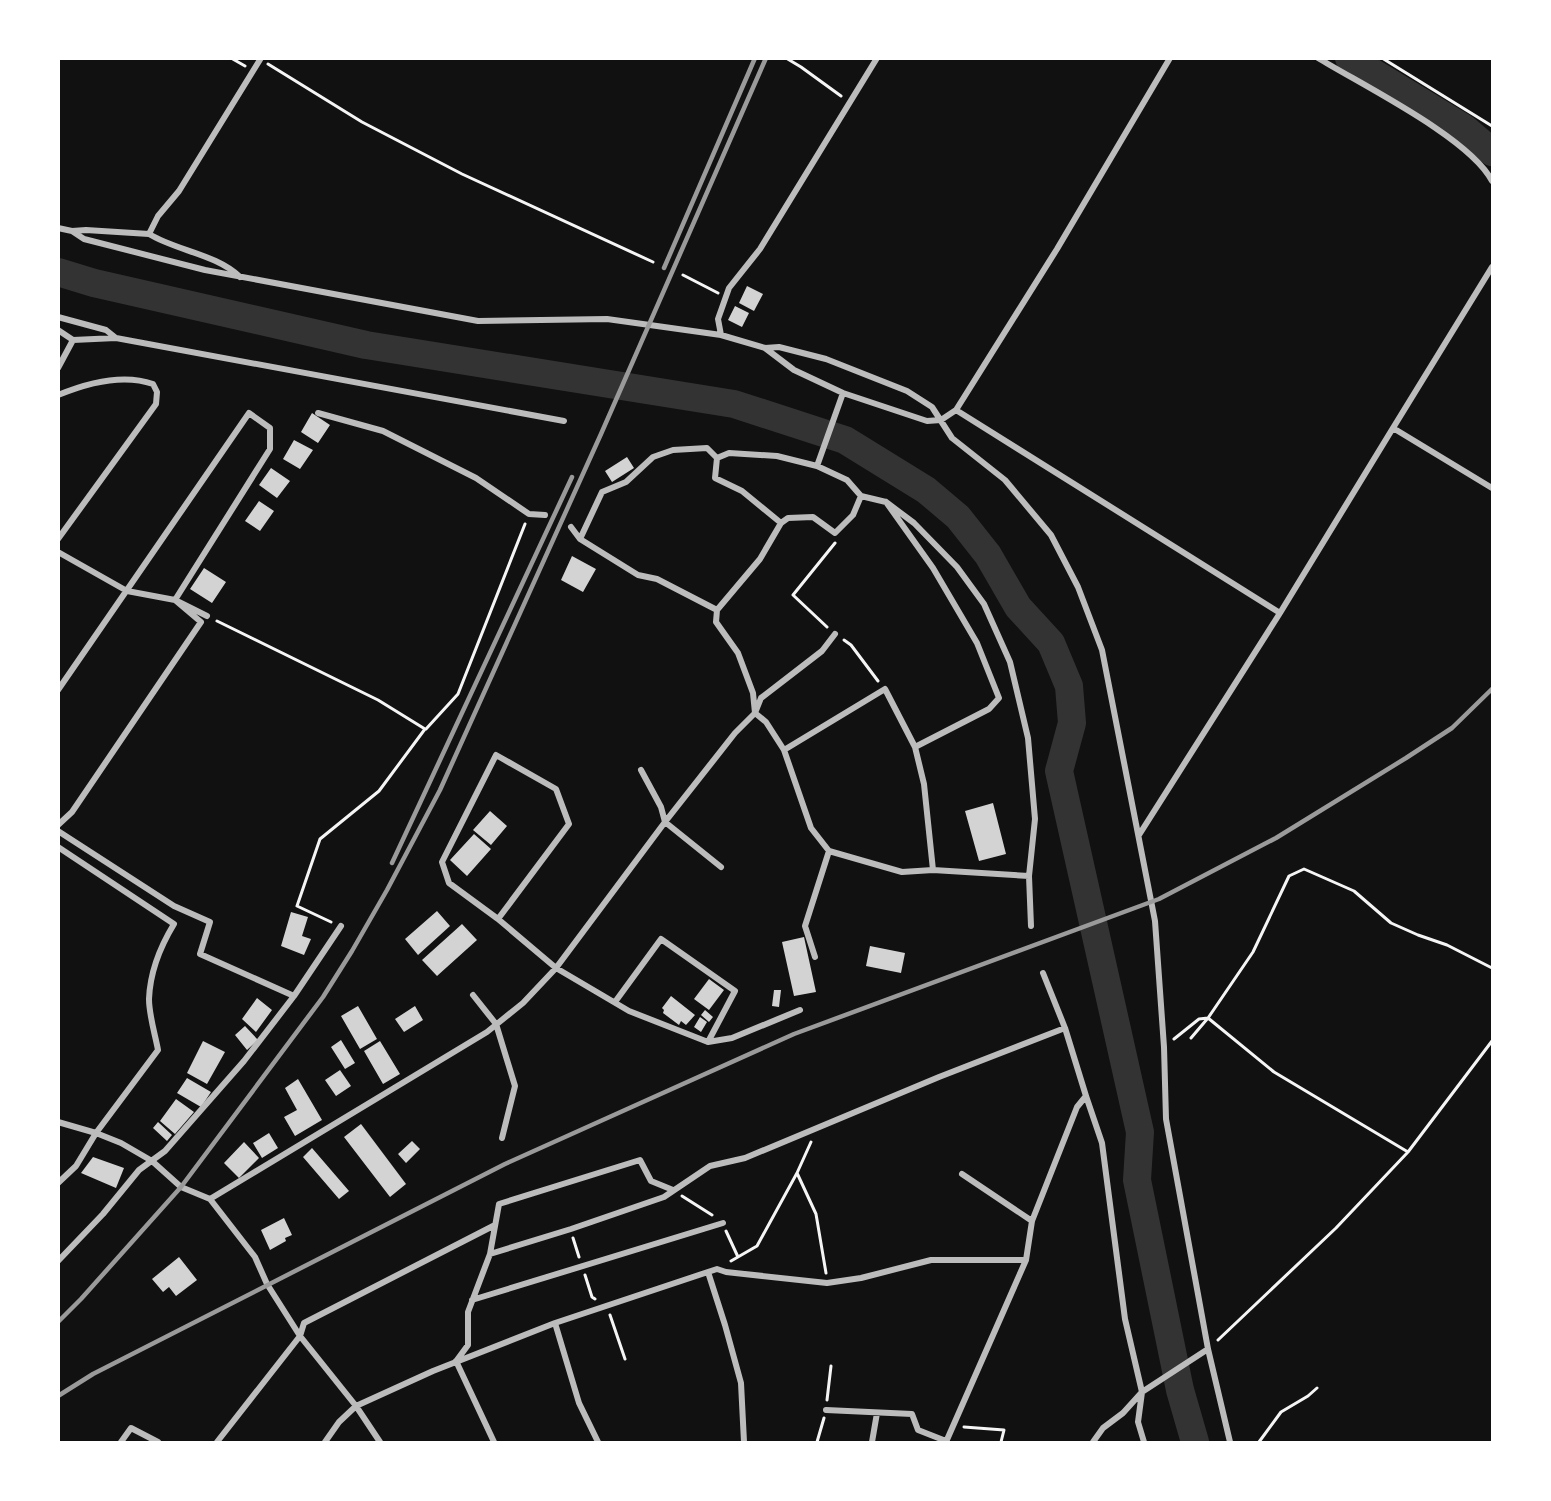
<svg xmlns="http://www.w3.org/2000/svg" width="1551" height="1501" font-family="Poppins,sans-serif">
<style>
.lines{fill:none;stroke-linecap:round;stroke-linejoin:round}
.river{stroke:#333;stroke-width:28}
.building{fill:#d3d3d3}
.path{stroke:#f5f5f5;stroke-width:3}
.minor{stroke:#bcbcbc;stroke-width:6}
.rail{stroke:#9a9a9a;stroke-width:4.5}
</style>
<rect width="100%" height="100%" fill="#111"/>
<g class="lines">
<path class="river" d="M1349,58L1464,128L1492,152
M58,272L94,283L366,345L734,404L845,440L926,490L958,517L988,555L1018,607L1051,643L1069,686L1072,723L1059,771L1140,1132L1137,1180L1180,1390L1195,1442"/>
</g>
<path class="building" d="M747,286L763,294L754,311L739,303Z
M735,306L749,313L742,327L728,320Z
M312,413L330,425L318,443L301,432Z
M294,440L313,450L300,469L283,459Z
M627,457L634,468L612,482L605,471Z
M271,468L290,481L277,498L259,485Z
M259,501L274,511L260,531L245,521Z
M572,556L596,569L583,592L561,580Z
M204,568L226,582L212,603L190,589Z
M993,803L1006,854L979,861L965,811Z
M490,811L507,826L491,845L473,830Z
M474,834L491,849L467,876L450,860Z
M437,911L450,926L418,955L405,939Z
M291,912L308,917L302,936L311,939L304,955L281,946Z
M462,924L477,940L437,976L422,960Z
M804,937L816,992L794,996L782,942Z
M870,946L905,953L901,973L866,966Z
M709,979L724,990L709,1010L694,999Z
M774,990H781L779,1007L772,1006Z
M671,996L695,1015L686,1025L681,1021L679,1025L663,1013L664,1010L662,1008Z
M257,998L272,1010L256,1032L242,1019Z
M358,1006L377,1039L360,1049L341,1016Z
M415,1006L423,1020L404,1032L395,1019Z
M705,1010L713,1017L709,1022L701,1015Z
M700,1017L707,1022L701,1032L694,1027Z
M245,1026L258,1040L247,1050L235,1035Z
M341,1040L355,1063L345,1069L331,1047Z
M203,1041L225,1052L207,1084L187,1073Z
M380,1041L400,1074L383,1084L364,1051Z
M340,1070L351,1086L336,1096L325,1080Z
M187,1078L211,1092L201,1107L177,1093Z
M298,1079L322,1120L295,1136L284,1117L297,1110L285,1088Z
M176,1099L194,1112L175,1134L160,1121Z
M158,1122L172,1135L167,1141L153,1128Z
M361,1124L406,1184L390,1197L344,1137Z
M269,1133L278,1148L262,1158L253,1143Z
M412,1141L420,1149L406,1163L398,1154Z
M244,1142L259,1158L239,1178L224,1163Z
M312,1148L349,1191L339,1199L303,1157Z
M93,1157L124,1168L116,1188L81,1173Z
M284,1218L292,1235L285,1238L286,1241L270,1250L261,1230Z
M179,1257L197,1280L176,1296L169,1287L163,1292L152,1279Z"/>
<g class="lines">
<path class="path" d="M231,58L245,66
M786,58L801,67L841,96
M1382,58L1492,126
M268,64L362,122L462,174L653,262
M683,275L718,293
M217,621L378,700L425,729L379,791L320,839L297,906L331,922
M827,627L793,595L835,543
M844,640L851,645L878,681
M426,729L458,694L525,524
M1191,1038L1208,1018L1274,1072L1408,1152
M1174,1039L1199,1019L1208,1018L1253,952L1289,876L1304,869L1354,891L1391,923L1418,935L1447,945L1492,968
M797,1173L816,1214L826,1273
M682,1196L712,1215
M726,1231L738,1257
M573,1238L579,1257
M731,1261L757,1246L797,1173L811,1142
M585,1275L592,1297L595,1299
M610,1315L625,1359
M1218,1340L1336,1228L1408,1152L1492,1041
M827,1400L831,1366
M964,1427L1004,1430L1001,1442
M817,1442L824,1418
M1259,1442L1281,1412L1308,1396L1317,1388"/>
<path class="minor" d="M1318,58C1362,85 1470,138 1492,181
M58,228L72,231L84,239L205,270L478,321L607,319L721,335L765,348L794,370L843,393L927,421L941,420L956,410L1057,249L1170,58
M72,231L86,230L149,234L158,216L179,191L261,58
M149,234C177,251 216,254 240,277
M1492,267L1393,428L1492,488
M58,317L106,330L116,338
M58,330L73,340L116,338L564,421
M721,335L718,319L729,288L760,249L877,58
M765,348L779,347L826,359L907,391L932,407L952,438L1005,480L1051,535L1078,587L1102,650L1155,921L1164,1047L1166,1119L1208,1349L1230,1442
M58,368L73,340
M58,395C87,383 122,373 153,384L157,392L156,404L58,539
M956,410L1280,613
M318,413L383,431L476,478L529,514L545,515
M717,458L729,453L777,456L817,466L847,480L861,496L853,515L835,533L813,517L788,518L781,523L760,559L717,610L716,622L738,653L753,693L755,713L766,722L784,750L811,828L829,851L902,872L933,870L1029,876L1031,926
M817,466L843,393
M861,496L886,502L914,523L957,567L984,604L1010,662L1028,738L1035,819L1029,876
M886,502L933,568L977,643L999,698L989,709L915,747L924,784L933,870
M571,527L580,539
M58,552L127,591L175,600L207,616
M717,610L657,579L638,575L580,539L602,492L626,482L653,457L673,450L707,448L717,458L715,478L742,491L781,523
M58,690L249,413L270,428V449L175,600L201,622L72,812L58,825
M784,750L885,689L915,747
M641,770L661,807L665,822L721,867
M58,831L174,906L210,922L200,954L294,996
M1139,835L1280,613L1393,428
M58,847L174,924C160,947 150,973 149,999C149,1015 155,1034 158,1050L96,1133L76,1166L58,1183
M498,919L569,824L556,789L496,755L442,862L449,883L498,919L556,968L629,1011L708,1042L735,991L661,939L615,1002
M815,957L805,926L829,851
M473,995L496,1024L515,1086L502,1138
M708,1042L732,1038L800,1010
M1086,1096L1102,1143L1125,1319L1142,1392L1138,1422L1144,1442
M58,1122L96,1133L121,1143L152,1161L181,1187L210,1199L255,1257L267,1284L300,1336L356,1406L380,1442
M962,1174L1032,1221
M210,1199L487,1032L523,1003L556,968L665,822L735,733L755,713L761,698L822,651L835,634
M490,1254L571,1229L664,1197L710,1166L745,1158L939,1077L1065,1028
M58,1261L103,1214L139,1170L165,1151L244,1061L294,996L341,926
M708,1272L725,1325L741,1383L744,1442
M472,1300L723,1223
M555,1323L579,1403L598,1442
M457,1360L468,1345V1312L490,1254L499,1204L640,1160L651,1181L673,1190
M456,1361L494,1442
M826,1410L912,1414L918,1430L946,1441
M121,1442L131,1428L158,1442
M217,1442L300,1336L304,1323L495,1225
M325,1442L339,1422L356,1406L433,1371L555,1323L717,1269L726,1272L827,1283L861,1278L931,1260H1026
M872,1442L877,1413
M946,1442L1026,1260L1032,1221L1077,1107L1086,1096L1065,1028L1043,973
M1093,1442L1103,1428L1123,1413L1142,1392L1208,1349"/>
<path class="rail" d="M664,268L755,58
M392,863L572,477
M58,1322L81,1299L181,1187L323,997L352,951L387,890L440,790L601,434L766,58
M58,1396L93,1374L505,1164L794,1034L1159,899L1276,838L1406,758L1452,728L1492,689"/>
</g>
<rect width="1551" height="1501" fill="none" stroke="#ffffff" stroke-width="120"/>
</svg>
